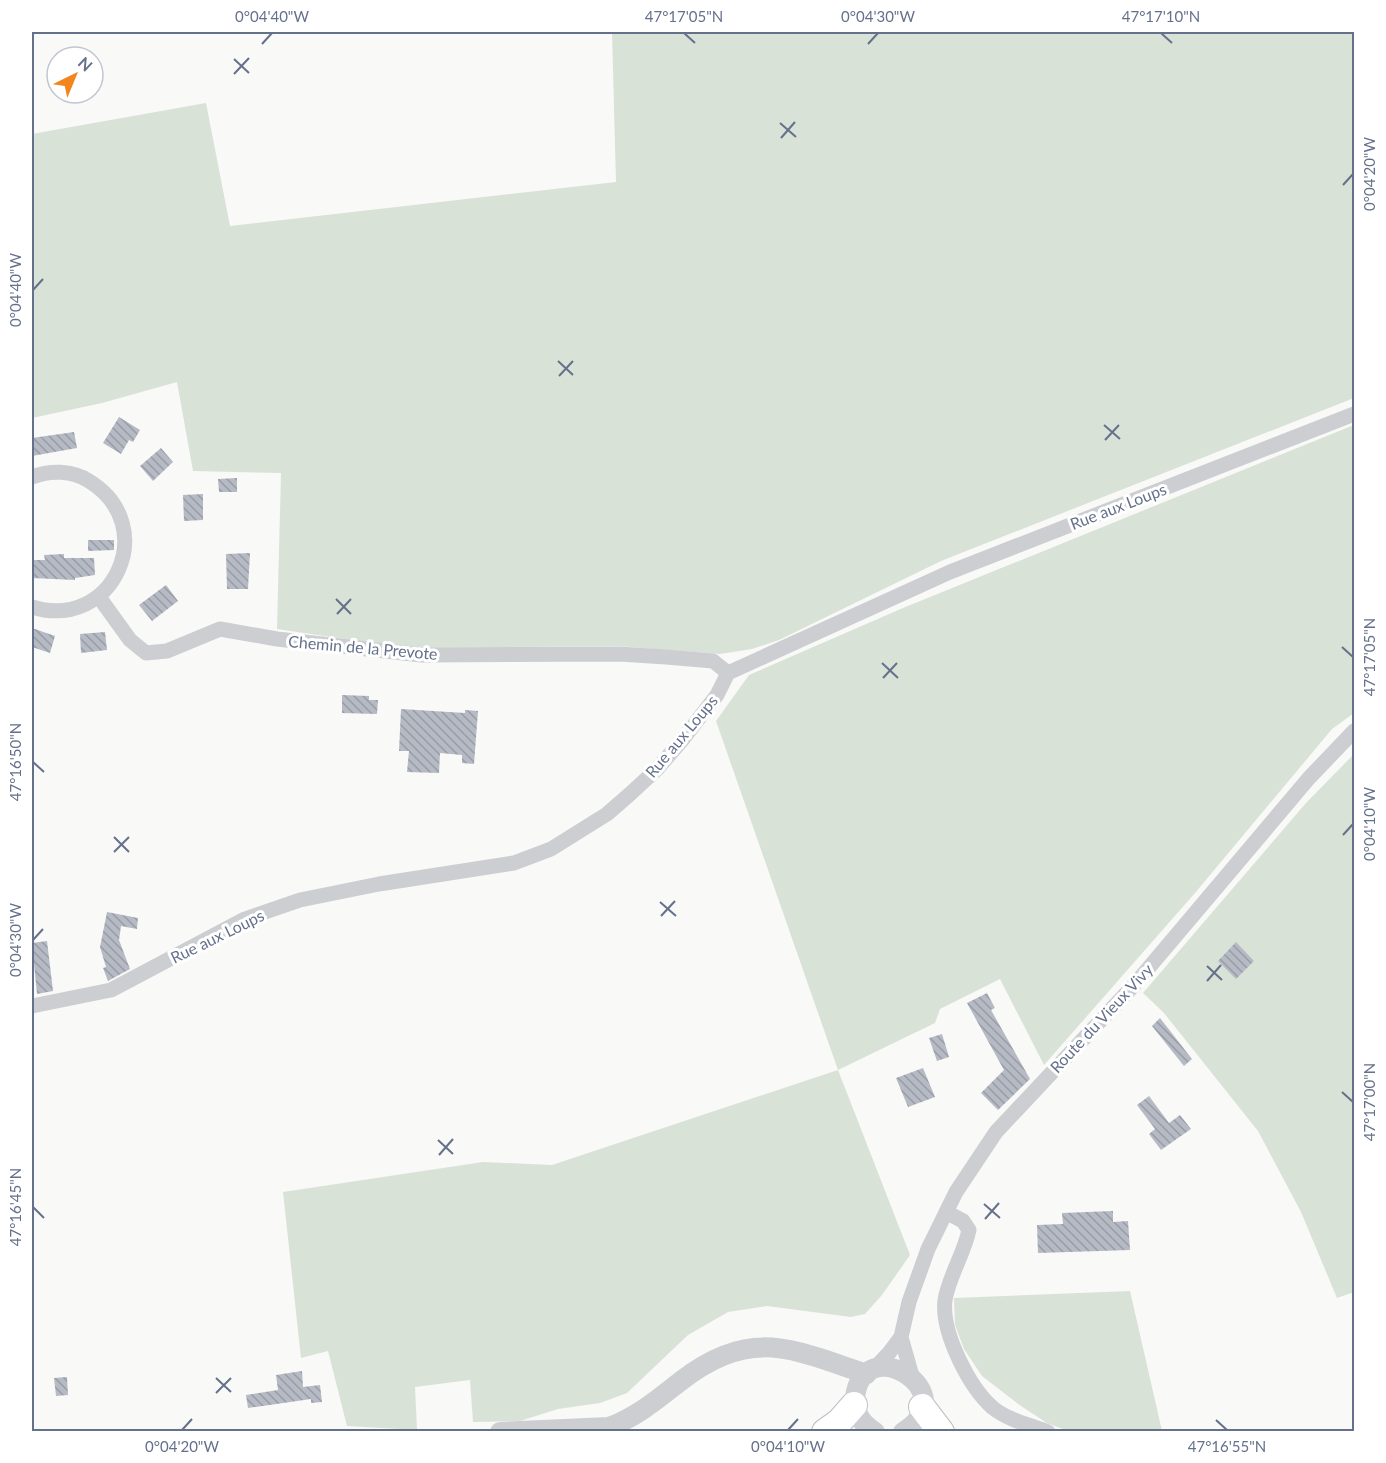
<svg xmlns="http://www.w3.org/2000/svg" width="1386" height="1463" font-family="Lato,sans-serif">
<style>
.green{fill:#d9e2d7}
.building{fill:url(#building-back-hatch)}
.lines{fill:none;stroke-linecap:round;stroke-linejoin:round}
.trunk-casing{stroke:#bdbfc3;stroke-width:28}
.minor{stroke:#ccced2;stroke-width:15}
.tertiary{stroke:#ccced2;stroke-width:20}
.trunk{stroke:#fff;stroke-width:26}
.ticks{fill:none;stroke:#65718b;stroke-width:2}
.labels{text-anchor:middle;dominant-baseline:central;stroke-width:6;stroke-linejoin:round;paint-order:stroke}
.street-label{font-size:16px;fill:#65718b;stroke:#fff}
.neatline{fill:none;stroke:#65718b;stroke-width:2}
.ticks-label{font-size:15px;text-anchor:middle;fill:#65718b}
</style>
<defs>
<pattern id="building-back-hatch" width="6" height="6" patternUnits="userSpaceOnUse" patternTransform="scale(1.5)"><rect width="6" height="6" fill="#b6bac4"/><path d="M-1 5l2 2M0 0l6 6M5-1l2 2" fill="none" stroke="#989ca5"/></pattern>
</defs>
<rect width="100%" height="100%" fill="#f9f9f7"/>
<path class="green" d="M612,32H1354V398L941,561L779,640L752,649L720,654L617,646L405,648L277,629L281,473L193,471L177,382L102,403L32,418V134L206,103L230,226L616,182Z
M1354,425V713L1332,729L1195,893L1044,1065L1000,979L940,1009L935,1023L838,1070L910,1255L882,1295L865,1314L851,1317L767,1306L728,1312L688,1335L627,1393L600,1403L558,1409L520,1421L473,1422L470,1380L415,1387L417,1430L347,1426L328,1351L301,1358L283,1192L483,1162L552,1165L838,1070L716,721L749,675L903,608Z
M1354,754V1292L1337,1298L1301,1212L1258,1131L1164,1013L1143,993L1306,803Z
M1130,1291L1162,1431H1068L1047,1423L1021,1406L982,1376L964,1349L955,1325L954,1298Z"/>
<path class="building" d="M119,417L140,430L133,442L129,440L121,454L103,443Z
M74,432L77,448L32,456V438Z
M161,448L173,462L153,481L140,466Z
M237,478V492H219L218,479Z
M203,494V520L184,521L183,495Z
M88,540H114V550L88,551Z
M250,553L248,589H227L226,554Z
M64,554V558H94L95,575L75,578V580L32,578V560H45L44,555Z
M166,585L178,601L152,621L139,605Z
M32,628L55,636L50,653L32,647Z
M105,632L107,650L81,653L80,634Z
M342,695L369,696V700H378L377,714L342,713Z
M401,709L465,713V710L478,711L474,764L462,763V755L440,753L439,773L407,772L409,751H399Z
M107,912L138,918L137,929L121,926L119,940L130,969L108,981L103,968L106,967L100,947Z
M47,941L53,991L37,994L32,943Z
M1236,942L1254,961L1236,979L1218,961Z
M987,993L995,1008L991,1010L1030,1079L998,1110L981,1093L1004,1070L967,1003Z
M1160,1018L1192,1059L1184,1066L1152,1026Z
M942,1034L949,1057L937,1061L929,1038Z
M923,1068L935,1097L908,1107L896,1078Z
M1149,1096L1169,1123L1180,1115L1191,1129L1161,1150L1149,1134L1155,1129L1137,1105Z
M1113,1211V1222L1128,1221L1130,1250L1038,1253L1037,1225L1063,1224L1062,1213Z
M302,1371L303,1387L320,1385L322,1402L311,1403V1399L248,1408L246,1395L278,1390L276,1375Z
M67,1377L68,1395L56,1396L54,1378Z"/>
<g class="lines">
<defs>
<path id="trunk" d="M922,1407L941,1432
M825,1432L839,1422L854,1405"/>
</defs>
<use href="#trunk" class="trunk-casing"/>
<path class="minor" d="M32,477C50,470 72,470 89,481C162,526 113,632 32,607
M99,597L130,640L146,653L167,651L220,629L277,639L421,655L619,654L666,657L713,661L728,673
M32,1006L111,990L245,919L300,900L379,884L514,863L551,849L607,814L630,794L657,769L683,739L717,695L728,673L950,572L1354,414
M946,1212L963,1221L969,1230C964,1254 949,1276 945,1300C941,1332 969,1387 993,1408C1008,1420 1030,1425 1048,1432
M901,1337L912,1376
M873,1370L889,1353L901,1337L909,1302L928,1249L956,1192L996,1132L1135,984L1309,778L1354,731"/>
<path class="tertiary" d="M500,1432L609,1427C637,1417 659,1398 682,1380C752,1326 793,1350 867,1374
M875,1432C862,1424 854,1413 855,1398C862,1328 968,1393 903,1432"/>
<use href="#trunk" class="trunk"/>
</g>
<path class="ticks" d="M684,33L695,43M1161,33L1172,43M262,44L272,33M868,44L878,33M234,59L249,73M234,74L249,58M780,123L796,137M781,138L795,122M1343,185L1353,174M33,290L43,279M558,361L573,375M559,376L573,361M1104,425L1120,439M1105,440L1119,425M336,599L351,614M337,614L351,599M1342,647L1353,657M882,663L898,678M883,678L897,663M33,762L44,772M1343,835L1353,824M114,837L129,852M114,852L129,837M660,902L676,916M661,916L675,901M33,940L43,929M1207,966L1222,980M1207,981L1221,965M1342,1092L1353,1102M438,1140L453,1154M439,1155L453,1139M984,1204L1000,1218M33,1207L44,1218M985,1219L999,1203M216,1378L231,1392M216,1393L231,1378M1216,1420L1227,1430M182,1430L192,1419M788,1430L798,1419"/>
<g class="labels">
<g class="street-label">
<text transform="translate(1118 506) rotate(-21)">Rue aux Loups</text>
<text transform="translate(363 647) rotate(5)">Chemin de la Prevote</text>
<text transform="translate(681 736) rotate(-50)">Rue aux Loups</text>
<text transform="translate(217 936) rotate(-26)">Rue aux Loups</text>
<text transform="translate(1101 1018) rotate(-47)">Route du Vieux Vivy</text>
</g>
</g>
<rect width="1386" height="1463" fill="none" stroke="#ffffff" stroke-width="66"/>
<g transform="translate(75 75) rotate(43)"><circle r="28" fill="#ffffff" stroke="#c1c6d1" stroke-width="1.5"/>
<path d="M0-4.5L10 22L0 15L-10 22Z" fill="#f3851d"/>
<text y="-9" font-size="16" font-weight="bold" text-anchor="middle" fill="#65718b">N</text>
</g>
<rect x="33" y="33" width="1320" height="1397" class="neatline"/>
<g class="ticks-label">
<text x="272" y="22">0°04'40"W</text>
<text x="684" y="22">47°17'05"N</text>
<text x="878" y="22">0°04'30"W</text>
<text x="1161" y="22">47°17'10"N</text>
<text transform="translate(1370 174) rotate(-90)" y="5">0°04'20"W</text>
<text transform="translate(16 290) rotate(-90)" y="5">0°04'40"W</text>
<text transform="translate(1370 657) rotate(-90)" y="5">47°17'05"N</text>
<text transform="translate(16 762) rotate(-90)" y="5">47°16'50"N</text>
<text transform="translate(1370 824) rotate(-90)" y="5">0°04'10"W</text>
<text transform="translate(16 940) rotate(-90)" y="5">0°04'30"W</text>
<text transform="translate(1370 1102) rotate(-90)" y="5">47°17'00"N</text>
<text transform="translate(16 1207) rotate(-90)" y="5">47°16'45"N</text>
<text x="182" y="1452">0°04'20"W</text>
<text x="788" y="1452">0°04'10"W</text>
<text x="1227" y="1452">47°16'55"N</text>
</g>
</svg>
